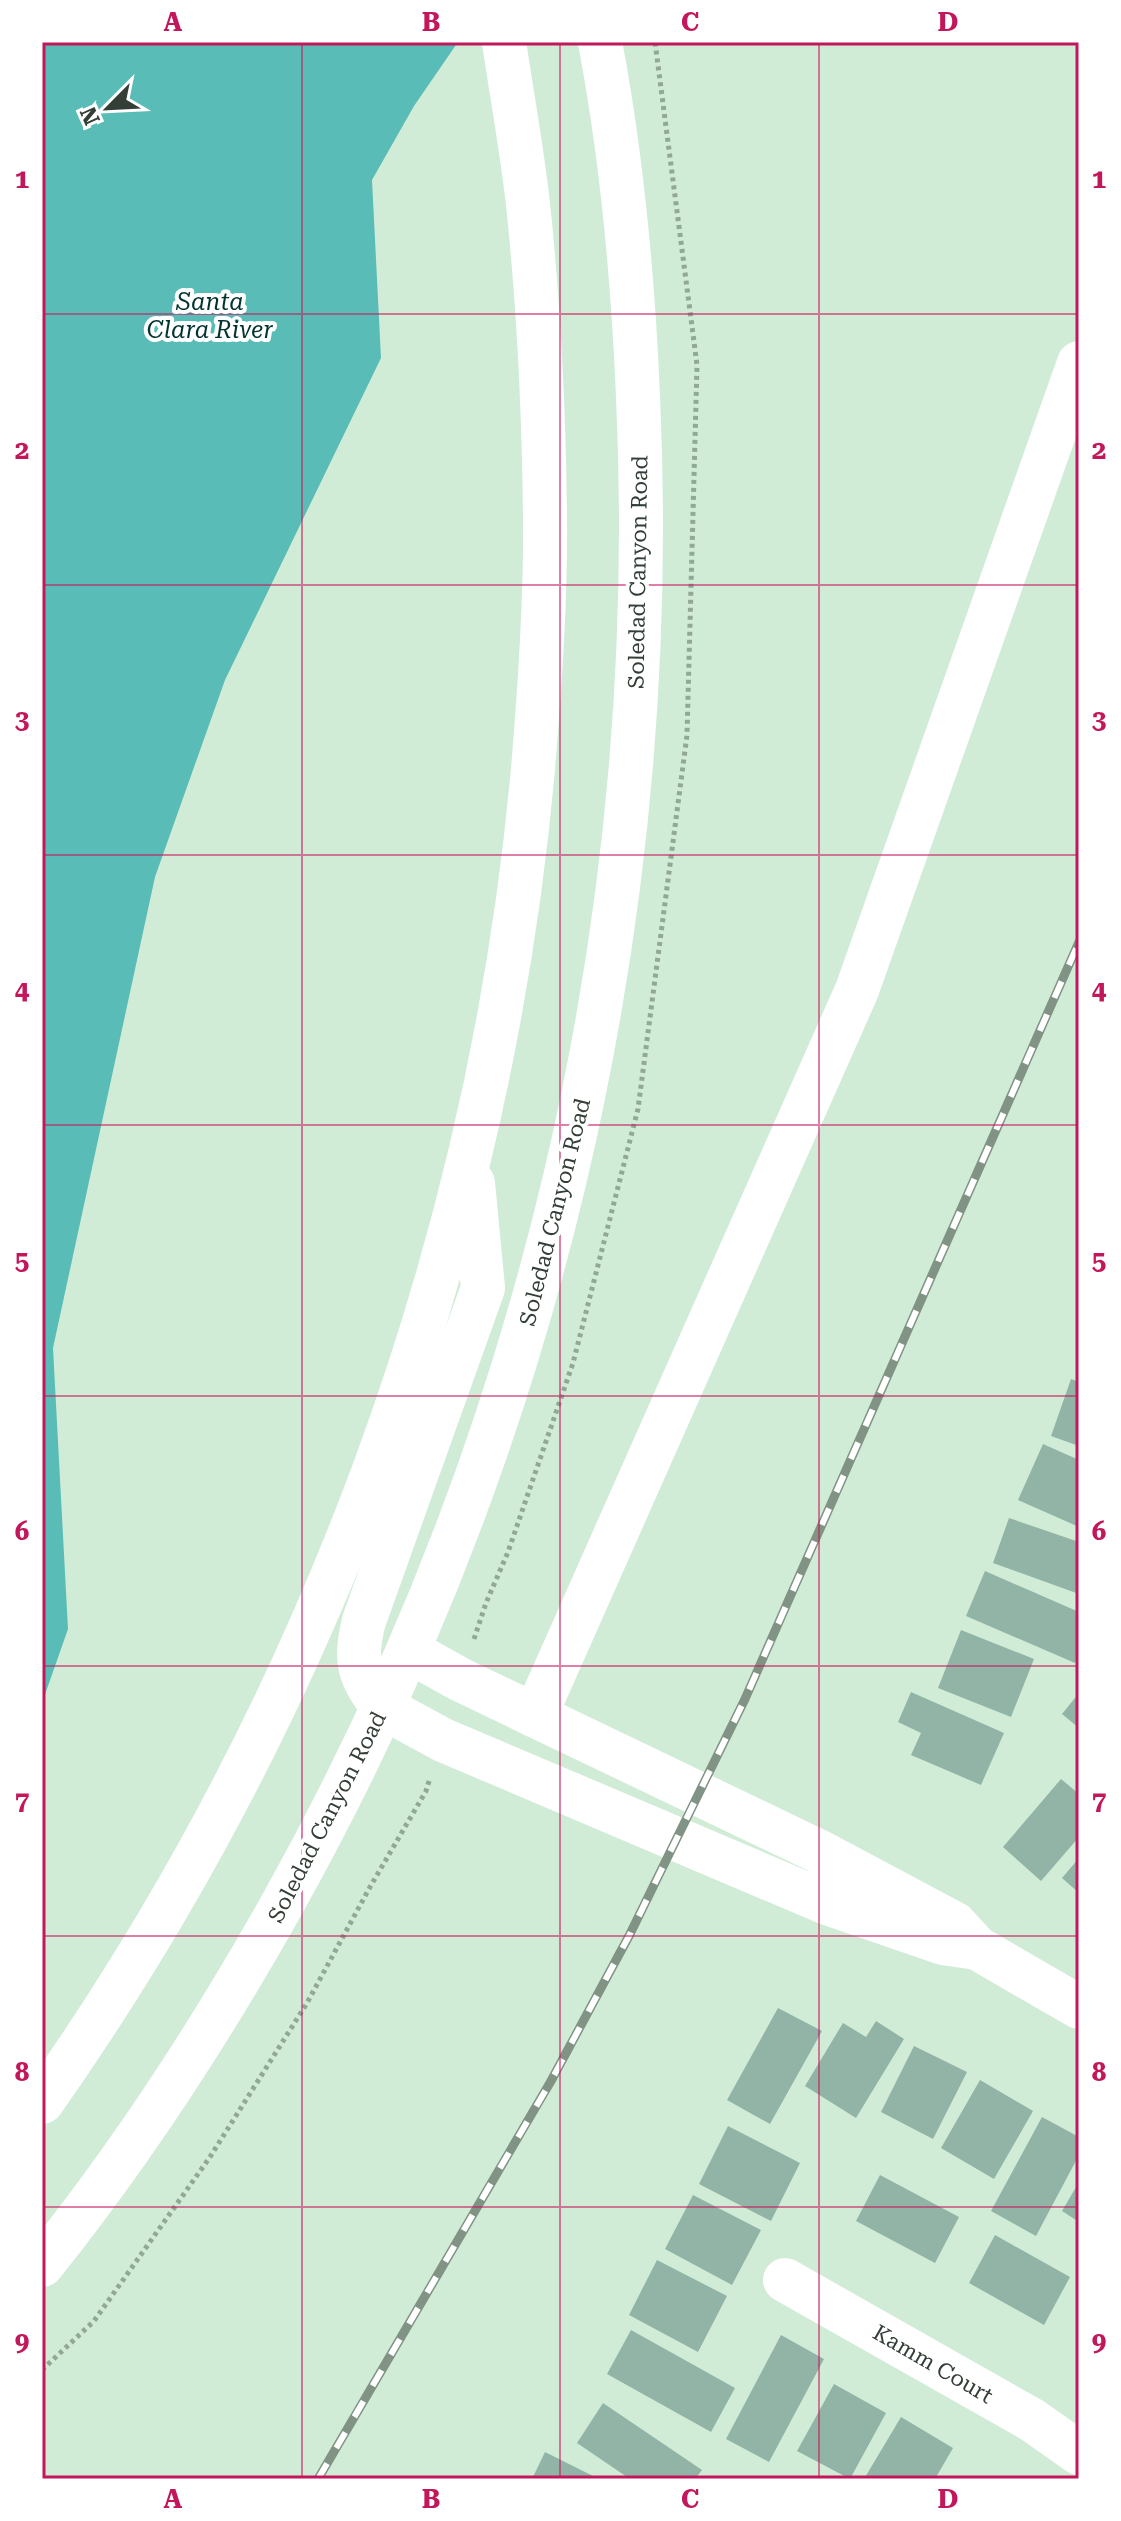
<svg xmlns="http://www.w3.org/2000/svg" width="1121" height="2521" font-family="'Roboto Serif',serif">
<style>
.water{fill:#59bcb7}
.building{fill:#91b4a7}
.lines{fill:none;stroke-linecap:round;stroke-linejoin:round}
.path{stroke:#92a796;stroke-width:5;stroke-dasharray:4 4;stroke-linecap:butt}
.minor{stroke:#fff;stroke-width:44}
.major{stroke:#fff;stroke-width:44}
.rail-casing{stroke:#809384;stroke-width:9}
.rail{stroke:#fff;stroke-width:6;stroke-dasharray:18;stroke-linecap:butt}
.grid{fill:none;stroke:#c2185b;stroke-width:2;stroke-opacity:0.55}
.labels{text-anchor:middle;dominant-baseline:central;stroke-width:8;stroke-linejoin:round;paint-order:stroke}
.street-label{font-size:22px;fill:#333e36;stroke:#fff}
.water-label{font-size:24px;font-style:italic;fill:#013331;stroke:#fff}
.neatline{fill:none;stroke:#c2185b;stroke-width:3}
.grid-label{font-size:26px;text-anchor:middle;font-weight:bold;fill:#c2185b}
</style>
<rect width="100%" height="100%" fill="#d1ecd6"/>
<path class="water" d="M42,42H458L414,106L372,180L381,358L225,680L155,877L53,1348L68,1629L42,1703Z"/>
<path class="building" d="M1071,1379L1079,1382V1446L1051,1436Z
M1043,1444L1079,1460V1527L1018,1500Z
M1009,1518L1079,1542V1594L993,1563Z
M985,1571L1079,1612V1653L1075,1663L966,1616Z
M961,1630L1034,1659L1011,1717L938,1688Z
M911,1692L1004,1733L981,1785L911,1755L921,1733L898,1722Z
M1079,1693V1728L1062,1714Z
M1061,1779L1079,1794V1837L1041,1881L1003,1847Z
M1079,1858V1893L1062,1878Z
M778,2008L822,2031L770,2124L727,2100Z
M876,2021L904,2039L856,2118L805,2086L843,2023L866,2037Z
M914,2046L967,2072L933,2139L881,2112Z
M980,2080L1033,2111L994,2179L941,2148Z
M1042,2117L1079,2137V2155L1036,2236L991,2211Z
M728,2126L800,2163L771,2221L699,2184Z
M880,2175L959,2217L935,2263L856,2221Z
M1079,2182V2222L1062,2211Z
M693,2195L761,2230L732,2285L665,2249Z
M995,2235L1070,2277L1044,2325L969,2283Z
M657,2260L727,2296L698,2352L629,2315Z
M631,2330L735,2388L711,2432L607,2374Z
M781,2335L824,2359L769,2462L726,2439Z
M834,2384L886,2413L850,2479L797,2451Z
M603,2403L702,2470L695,2479H630L577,2443Z
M901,2417L953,2448L935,2479H864Z
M545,2452L599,2479H532Z"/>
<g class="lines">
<path class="path" d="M474,1639L486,1603L508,1552L573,1363L638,1109L687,735L697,365L655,42
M42,2370L94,2321L210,2157L307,2003L370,1887L426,1791L430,1778"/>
<path class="minor" d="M384,1708L443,1740L827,1903L943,1943L977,1948L955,1924L818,1851L461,1680L409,1651
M535,1716L857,990L1079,363
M977,1948L1079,2007
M785,2280L1032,2420L1079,2453"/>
<path class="major" d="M384,1708C358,1678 354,1659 364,1621L483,1288L473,1183
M42,2102C318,1710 490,1247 533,769C540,686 546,602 545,519C544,414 539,308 528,204C522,150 512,96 504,42
M42,2265C131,2154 209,2034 279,1910C539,1448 662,925 638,396C633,278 622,158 600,42"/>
<defs>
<path id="rail" d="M318,2479L551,2081L629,1936L745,1699L1079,942"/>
</defs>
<use href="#rail" class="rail-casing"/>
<use href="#rail" class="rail"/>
</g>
<path class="grid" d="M302,42V2479M560,42V2479M819,42V2479M42,314H1079M42,585H1079M42,855H1079M42,1125H1079M42,1396H1079M42,1666H1079M42,1936H1079M42,2207H1079"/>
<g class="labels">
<g class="street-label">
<text transform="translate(638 572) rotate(-89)">Soledad Canyon Road</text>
<text transform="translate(555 1212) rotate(-76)">Soledad Canyon Road</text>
<text transform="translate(327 1817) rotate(-63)">Soledad Canyon Road</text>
<text transform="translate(933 2364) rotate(30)">Kamm Court</text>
</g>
<g class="water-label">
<text x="210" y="302">Santa<tspan x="210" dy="28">Clara River</tspan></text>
</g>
</g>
<rect width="1121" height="2521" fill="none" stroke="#ffffff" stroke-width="88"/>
<g transform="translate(108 108) rotate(246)" stroke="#ffffff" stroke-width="6" paint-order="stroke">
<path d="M0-6L14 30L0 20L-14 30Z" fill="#333e36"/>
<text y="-12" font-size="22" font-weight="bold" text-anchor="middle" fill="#333e36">N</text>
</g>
<rect x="44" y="44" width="1033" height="2433" class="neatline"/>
<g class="grid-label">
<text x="173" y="31">A</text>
<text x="431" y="31">B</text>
<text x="690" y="31">C</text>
<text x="948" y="31">D</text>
<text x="22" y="188">1</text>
<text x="1099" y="188">1</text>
<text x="22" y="459">2</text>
<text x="1099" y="459">2</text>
<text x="22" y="729">3</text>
<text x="1099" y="729">3</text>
<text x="22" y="999">4</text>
<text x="1099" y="999">4</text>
<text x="22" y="1270">5</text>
<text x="1099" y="1270">5</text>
<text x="22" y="1540">6</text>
<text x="1099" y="1540">6</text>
<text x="22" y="1810">7</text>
<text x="1099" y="1810">7</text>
<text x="22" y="2081">8</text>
<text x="1099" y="2081">8</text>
<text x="22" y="2351">9</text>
<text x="1099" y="2351">9</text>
<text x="173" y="2508">A</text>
<text x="431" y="2508">B</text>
<text x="690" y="2508">C</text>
<text x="948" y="2508">D</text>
</g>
</svg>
